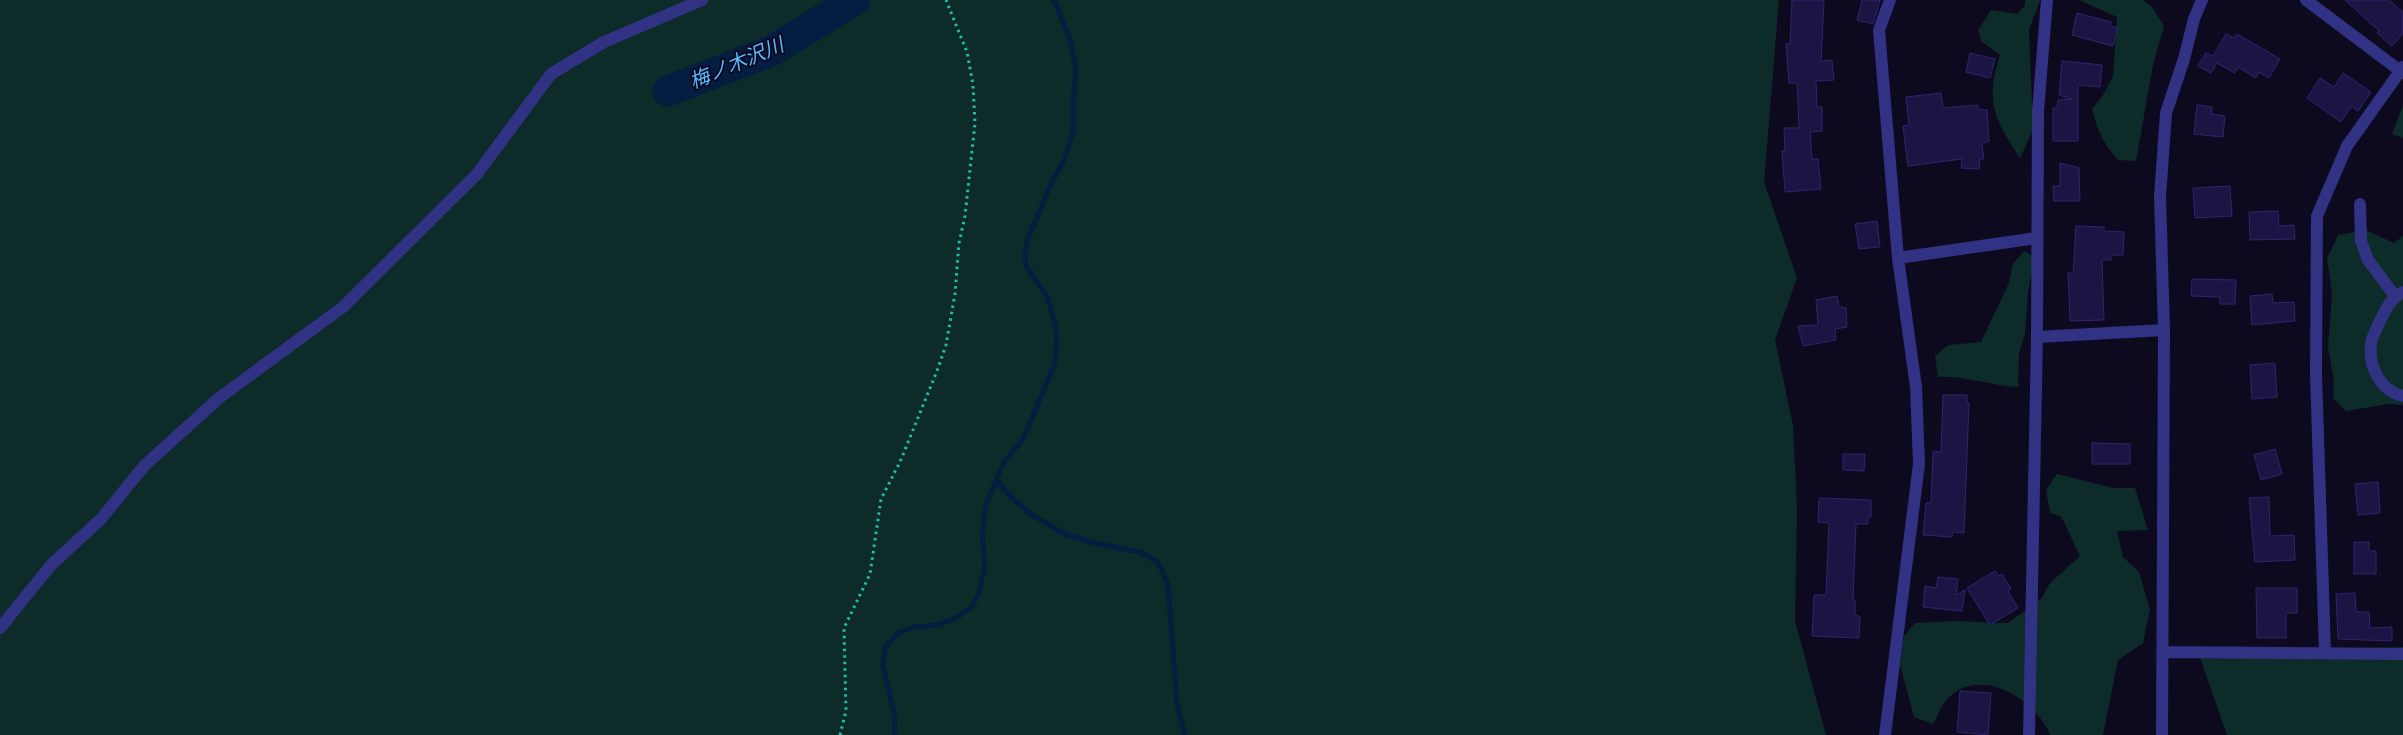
<svg xmlns="http://www.w3.org/2000/svg" width="2403" height="735" font-family="Commissioner,'Noto Sans JP',sans-serif">
<style>
.green{fill:#0d2b28}
.lines{fill:none;stroke-linecap:round;stroke-linejoin:round}
.stream{stroke:#041d40;stroke-width:5}
.river{stroke:#041d40;stroke-width:31}
.building{fill:#1c1543;stroke:#302471}
.path{stroke:#21bcaa;stroke-width:3;stroke-dasharray:2.5 4;stroke-linecap:butt}
.minor{stroke:#313284;stroke-width:12}
.labels{text-anchor:middle;dominant-baseline:central;stroke-width:4;stroke-linejoin:round;paint-order:stroke}
.water-label{font-size:20px;font-style:italic;fill:#58baff;stroke:#0d0a20}
</style>
<rect width="100%" height="100%" fill="#0d0a20"/>
<path class="green" d="M0,0H1779L1764,182L1797,278L1775,340L1793,425L1797,508L1795,621L1826,735H0Z
M2025,0H2040L2029,30L2033,130L2020,158C1994,119 1985,101 2000,55L1982,42L1978,30L1991,10L2018,14L2025,5Z
M2079,0H2143L2152,7L2164,26L2153,65L2136,161L2118,160C2103,144 2097,129 2092,109L2103,95L2113,76L2117,17Z
M2403,105V138L2392,134Z
M2366,230L2394,243L2403,236V405L2389,404L2346,411L2333,398L2334,382L2328,347L2332,294L2327,258L2338,235Z
M2024,251L2034,257L2028,292L2025,333L2019,354L2018,387C1990,386 1965,375 1938,377L1935,356L1948,345L1981,342L2009,283L2013,264Z
M2057,474L2113,488H2135L2148,530L2117,531L2123,557L2139,572L2150,609L2143,643L2118,660L2103,735H2050C2036,700 1983,666 1949,697C1942,703 1938,716 1933,724L1914,717L1900,665L1904,636L1915,623L1954,621L2008,623L2041,599L2050,583L2080,556L2061,516L2050,513L2046,490Z
M2403,647V735H2227L2198,652Z"/>
<g class="lines">
<path class="stream" d="M997,481L1011,497L1032,515L1065,534L1098,544L1140,552L1158,562L1168,584L1177,704L1185,735
M895,735L894,713L883,666L885,648L898,633L915,627L939,625L958,617L972,607L979,592L985,566L982,533L986,504L1004,462L1023,439L1055,363L1057,341L1055,322L1047,297L1026,266L1025,255L1028,239L1050,186L1063,162L1073,133V101L1076,72L1071,42L1054,0"/>
<path class="river" d="M668,91L771,51L855,0"/>
</g>
<path class="building" d="M1792,0H1824L1821,61L1832,60L1834,80L1816,81L1817,107H1822V131L1810,132L1812,159H1818L1821,189L1785,192L1782,151H1785L1784,128H1799L1797,83H1789L1786,44H1790Z
M1862,0H1880L1873,24L1857,20Z
M2345,0H2389L2403,12V33L2392,46L2377,33L2379,31Z
M2077,13L2111,22L2110,26L2118,28L2113,46L2072,35Z
M2226,34L2234,38L2237,34L2280,59L2269,78L2259,72L2256,78L2238,67L2235,73L2217,63L2211,73L2198,66L2206,53L2213,56Z
M1970,53L1995,59L1990,78L1966,72Z
M2062,61L2102,65L2100,87L2078,85V141H2053V108H2057L2058,100L2072,99L2059,95Z
M2343,73L2371,92L2358,111L2352,106L2341,122L2307,98L2320,78L2334,87Z
M1941,93L1943,108L1978,105V109L1987,110L1989,141L1982,144L1984,159H1980L1979,169L1961,168L1962,159L1908,166L1903,126L1909,125L1906,97Z
M2197,105L2212,107L2211,114L2225,116L2223,137L2194,134Z
M2060,163L2079,168L2080,201H2054L2053,186H2060Z
M2230,186L2232,216L2195,218L2193,188Z
M2278,211L2279,226L2294,225L2295,239L2250,240L2249,212Z
M1877,221L1880,247L1859,249L1855,224Z
M2076,226L2104,227V231L2124,232L2123,255H2111V260H2102L2104,320L2070,321L2068,273H2073Z
M2192,279L2236,280L2235,304H2220V297L2191,296Z
M2272,294L2273,303L2294,302L2295,321L2252,325L2250,296Z
M1837,296L1839,307L1846,308L1847,327L1835,329L1836,340L1803,346L1798,326L1818,325L1816,300Z
M2275,363L2277,397L2252,399L2250,365Z
M1943,395H1967V403H1969L1964,533L1953,532L1952,537L1923,535L1926,503H1931L1933,451L1941,452Z
M2092,443L2130,444V464H2092Z
M2275,449L2282,474L2261,480L2254,455Z
M1843,454H1865L1864,471L1843,470Z
M2378,482L2380,513L2358,515L2355,484Z
M2269,497L2270,536L2294,535L2295,560L2255,562L2249,498Z
M1819,498L1871,500V517H1868V524H1856L1853,600H1855V615L1860,617L1859,638L1812,636L1814,595H1826L1829,523L1818,522Z
M2354,542H2369V551H2376V574H2354Z
M1995,571L1999,576L2002,574L2011,589L2008,591L2018,608L1990,625L1967,588Z
M1938,577L1958,579L1956,595L1965,590L1962,611L1923,607L1925,586L1936,588Z
M2256,588H2297V613H2286V638H2257Z
M2355,593L2356,612H2369L2370,628L2392,627V641L2338,639L2336,594Z
M1960,691L1991,693L1988,735L1957,732Z"/>
<g class="lines">
<path class="path" d="M840,735L846,711L844,628L870,574L881,499L900,462L937,371L946,345L955,294L959,243L965,216L975,123L973,85L967,52L946,0"/>
<path class="minor" d="M2306,0L2403,73
M2360,204L2361,241L2368,260L2395,296
M1898,258L2037,238
M2403,292C2393,297 2388,305 2383,315C2379,324 2372,335 2371,344C2368,367 2381,391 2403,396
M2037,337L2164,330
M0,628L52,564L101,519L144,466L219,398L343,307L477,174L551,74L604,42L702,0
M2164,652L2403,654
M2325,652L2316,374L2317,216L2347,146L2403,67
M1885,735L1919,464L1916,387L1898,258L1879,30L1890,0
M2029,735L2037,337L2038,111L2047,0
M2162,735L2164,330L2160,196L2166,113L2184,59L2194,19L2202,0"/>
</g>
<g class="labels">
<g class="water-label">
<text transform="translate(736 62) rotate(-23)">梅ノ木沢川</text>
</g>
</g>
</svg>
